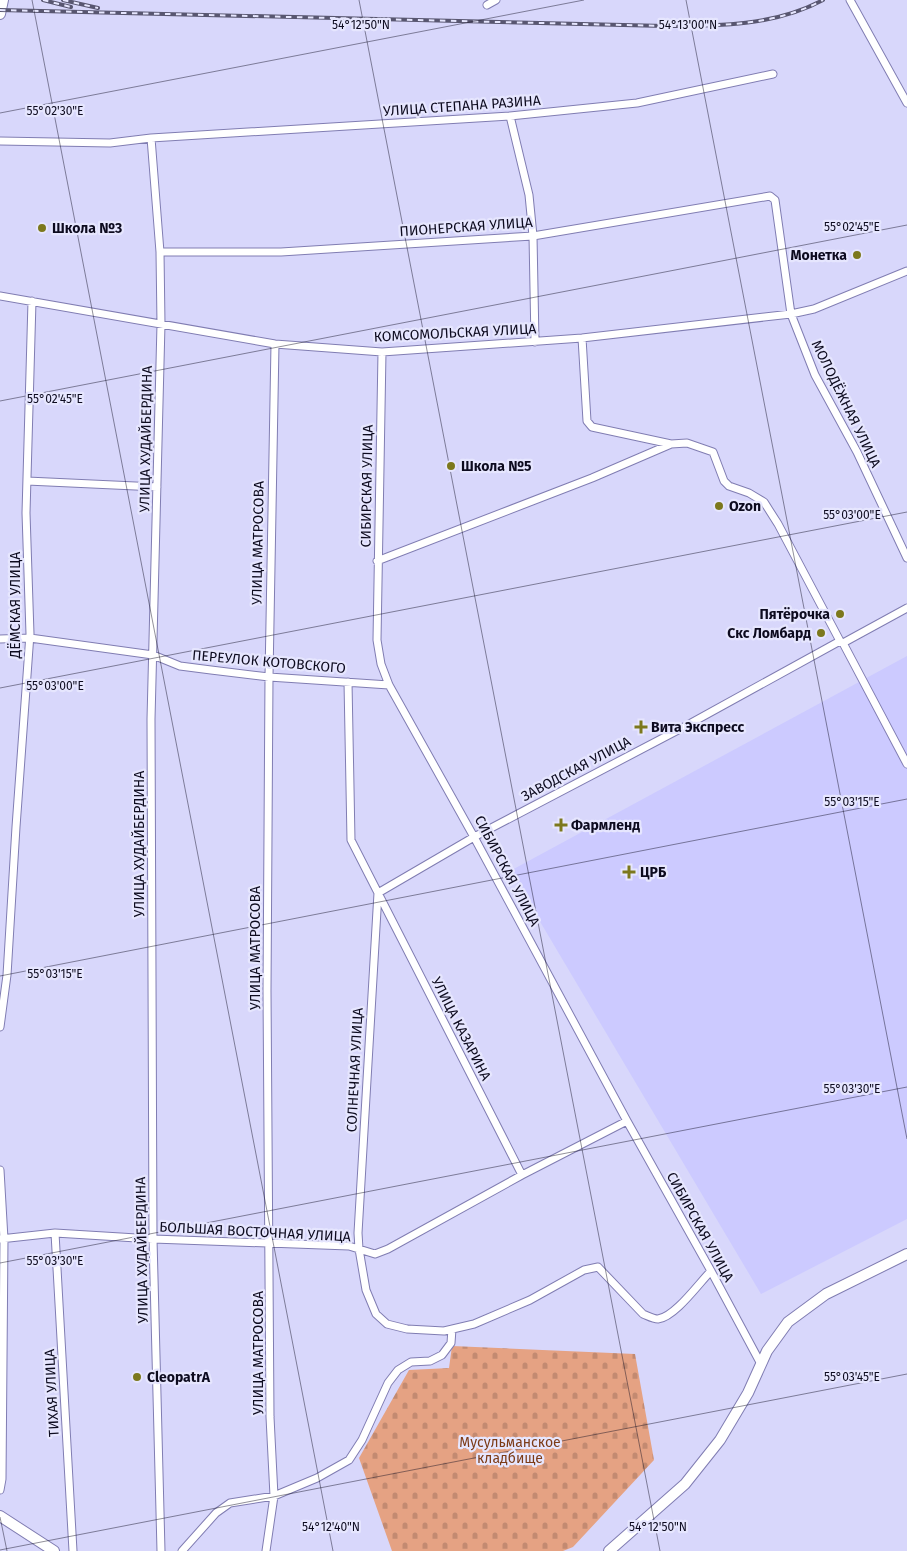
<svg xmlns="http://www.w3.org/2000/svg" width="907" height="1551" font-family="'Fira Sans',sans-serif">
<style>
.built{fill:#cccaff}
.cemetery{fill:url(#cemetery-stones)}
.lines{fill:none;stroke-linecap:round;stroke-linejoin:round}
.street-casing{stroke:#807db2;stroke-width:9}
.secondary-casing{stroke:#807db2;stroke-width:12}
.street{stroke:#fff;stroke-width:7}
.secondary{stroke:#fff;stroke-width:10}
.rail-casing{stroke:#585670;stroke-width:4}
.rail{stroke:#e6e6fe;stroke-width:2;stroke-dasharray:5.5;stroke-linecap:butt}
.ticks{fill:none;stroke:#0d0b1f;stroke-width:1;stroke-opacity:0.45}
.poi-dot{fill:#7c781d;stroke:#e6e6fe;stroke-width:2}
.labels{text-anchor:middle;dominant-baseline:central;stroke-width:4.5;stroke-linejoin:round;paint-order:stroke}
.street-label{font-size:14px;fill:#0d0b1f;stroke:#e6e6fe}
.poi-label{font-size:14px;font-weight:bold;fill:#0d0b1f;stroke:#e6e6fe;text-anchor:start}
.park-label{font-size:14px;fill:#7c3b17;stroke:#e6e6fe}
.ticks-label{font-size:12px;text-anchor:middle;fill:#0d0b1f;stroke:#e6e6fe;stroke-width:4.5;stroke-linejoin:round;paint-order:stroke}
</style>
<defs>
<pattern id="cemetery-stones" width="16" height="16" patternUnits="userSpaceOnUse" patternTransform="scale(1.25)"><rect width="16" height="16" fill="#e5a283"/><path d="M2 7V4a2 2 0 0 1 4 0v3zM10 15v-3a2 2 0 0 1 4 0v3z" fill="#c38a71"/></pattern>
</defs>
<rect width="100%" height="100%" fill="#d8d7fb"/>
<path class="built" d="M907,656V1219L761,1294L510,871Z"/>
<path class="cemetery" d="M452,1346L635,1354L654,1460L573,1547L563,1551H392L359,1458L409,1370L449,1368Z"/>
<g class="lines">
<defs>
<path id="street" d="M850,0L907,103
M487,5L496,0
M510,116L529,195L533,236L535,342
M151,138L160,252L161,324L151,719L153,1239L161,1551
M0,141L110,143L151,138L510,116L637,103L773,74
M160,252H281L533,236L770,196L775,200L791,314L815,375L857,452L907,558
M0,296L275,344L382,352L582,338L791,314L814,309L907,271
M582,338L587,421L592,427L671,444
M382,352L377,640L381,664L389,685L474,837L627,1121L711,1271L761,1364
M27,481L157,487
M377,561L592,478L671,444L687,443L713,452L724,481L729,486L749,493L764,502L778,524L840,641
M0,639L30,638L153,655L180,666L211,670L269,677L389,685
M840,641L843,643L907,608
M843,643L907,764
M348,682L351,840L522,1175
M378,893L358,1233L359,1249L366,1290L376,1314L387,1324L407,1329L444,1331L474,1324L530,1300L584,1270L598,1267L643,1314C648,1316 653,1319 658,1319C675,1317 699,1283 711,1271
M378,893L474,837L682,728L840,641
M0,1027L7,975L16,827L30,634L26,513L32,301
M0,1170L4,1239L2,1479L0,1490
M55,1233L73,1551
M0,1239L55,1233L153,1239L349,1246L375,1254L388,1249L522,1175L627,1121
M182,1551L216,1513L230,1503L274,1496L317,1478L349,1460L362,1440L388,1383L398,1370L411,1362L430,1361L442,1355L451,1343L452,1329
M266,1551L274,1496L270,1417L267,991L269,677L275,344"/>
<path id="secondary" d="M0,14L3,0
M0,1516L54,1551
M609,1551L685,1484L720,1440L748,1393L767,1351L788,1322L826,1294L907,1254"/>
</defs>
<use href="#street" class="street-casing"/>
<use href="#secondary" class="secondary-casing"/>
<use href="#street" class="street"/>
<use href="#secondary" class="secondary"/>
<defs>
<path id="rail" d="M43,0L71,7
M63,0L98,8
M0,10L665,26C718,26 775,26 823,0"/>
</defs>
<use href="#rail" class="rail-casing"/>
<use href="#rail" class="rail"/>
</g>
<path class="ticks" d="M32,0L333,1551M359,0L660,1551M686,0L907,1139M0,113L584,0M0,401L907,225M0,688L907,512M0,976L907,799M0,1263L907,1087M0,1517L7,1551M0,1550L907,1374"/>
<g class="poi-dot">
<circle cx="42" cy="228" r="5"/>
<circle cx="857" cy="255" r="5"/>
<circle cx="451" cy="466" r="5"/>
<circle cx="719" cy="506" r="5"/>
<circle cx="840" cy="614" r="5"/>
<circle cx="821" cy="633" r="5"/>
<path d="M638.5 719.5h5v5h5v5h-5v5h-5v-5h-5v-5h5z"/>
<path d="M558.5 817.5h5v5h5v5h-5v5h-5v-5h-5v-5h5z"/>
<path d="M626.5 864.5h5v5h5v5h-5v5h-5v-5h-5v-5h5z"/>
<circle cx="137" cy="1377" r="5"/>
</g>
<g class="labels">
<g class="street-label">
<text transform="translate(462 106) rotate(-4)">УЛИЦА СТЕПАНА РАЗИНА</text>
<text transform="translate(466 227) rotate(-4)">ПИОНЕРСКАЯ УЛИЦА</text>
<text transform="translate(455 333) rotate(-3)">КОМСОМОЛЬСКАЯ УЛИЦА</text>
<text transform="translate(846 404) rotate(64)">МОЛОДЁЖНАЯ УЛИЦА</text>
<text transform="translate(146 439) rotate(-89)">УЛИЦА ХУДАЙБЕРДИНА</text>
<text transform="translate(367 486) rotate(-89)">СИБИРСКАЯ УЛИЦА</text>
<text transform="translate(258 543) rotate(-89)">УЛИЦА МАТРОСОВА</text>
<text transform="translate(15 605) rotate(-90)">ДЁМСКАЯ УЛИЦА</text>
<text transform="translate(269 662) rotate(5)">ПЕРЕУЛОК КОТОВСКОГО</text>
<text transform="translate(576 769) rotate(-28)">ЗАВОДСКАЯ УЛИЦА</text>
<text transform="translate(139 844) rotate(-90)">УЛИЦА ХУДАЙБЕРДИНА</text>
<text transform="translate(507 871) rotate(62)">СИБИРСКАЯ УЛИЦА</text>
<text transform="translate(255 948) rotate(-90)">УЛИЦА МАТРОСОВА</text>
<text transform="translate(461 1029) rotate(63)">УЛИЦА КАЗАРИНА</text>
<text transform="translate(355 1070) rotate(-87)">СОЛНЕЧНАЯ УЛИЦА</text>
<text transform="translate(700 1227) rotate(61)">СИБИРСКАЯ УЛИЦА</text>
<text transform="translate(255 1232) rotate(3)">БОЛЬШАЯ ВОСТОЧНАЯ УЛИЦА</text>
<text transform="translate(142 1250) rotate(-91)">УЛИЦА ХУДАЙБЕРДИНА</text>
<text transform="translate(258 1353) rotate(-90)">УЛИЦА МАТРОСОВА</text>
<text transform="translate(52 1393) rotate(-93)">ТИХАЯ УЛИЦА</text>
</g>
<g class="poi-label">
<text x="52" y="228">Школа №3</text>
<text x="847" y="255" text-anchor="end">Монетка</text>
<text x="461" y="466">Школа №5</text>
<text x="729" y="506">Ozon</text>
<text x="830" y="614" text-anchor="end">Пятёрочка</text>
<text x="811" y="633" text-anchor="end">Скс Ломбард</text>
<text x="651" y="727">Вита Экспресс</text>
<text x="571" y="825">Фармленд</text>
<text x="640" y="872">ЦРБ</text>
<text x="147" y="1377">CleopatrA</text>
</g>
<g class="park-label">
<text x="510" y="1442">Мусульманское<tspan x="510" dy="16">кладбище</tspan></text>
</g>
</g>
<g class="ticks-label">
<text x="361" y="29">54°12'50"N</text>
<text x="688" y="29">54°13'00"N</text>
<text x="55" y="115">55°02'30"E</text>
<text x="852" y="231">55°02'45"E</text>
<text x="55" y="403">55°02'45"E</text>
<text x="852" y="519">55°03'00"E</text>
<text x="55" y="690">55°03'00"E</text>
<text x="852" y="806">55°03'15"E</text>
<text x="55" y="978">55°03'15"E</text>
<text x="852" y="1093">55°03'30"E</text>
<text x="55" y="1265">55°03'30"E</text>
<text x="852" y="1381">55°03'45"E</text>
<text x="331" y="1531">54°12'40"N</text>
<text x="658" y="1531">54°12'50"N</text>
</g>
</svg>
